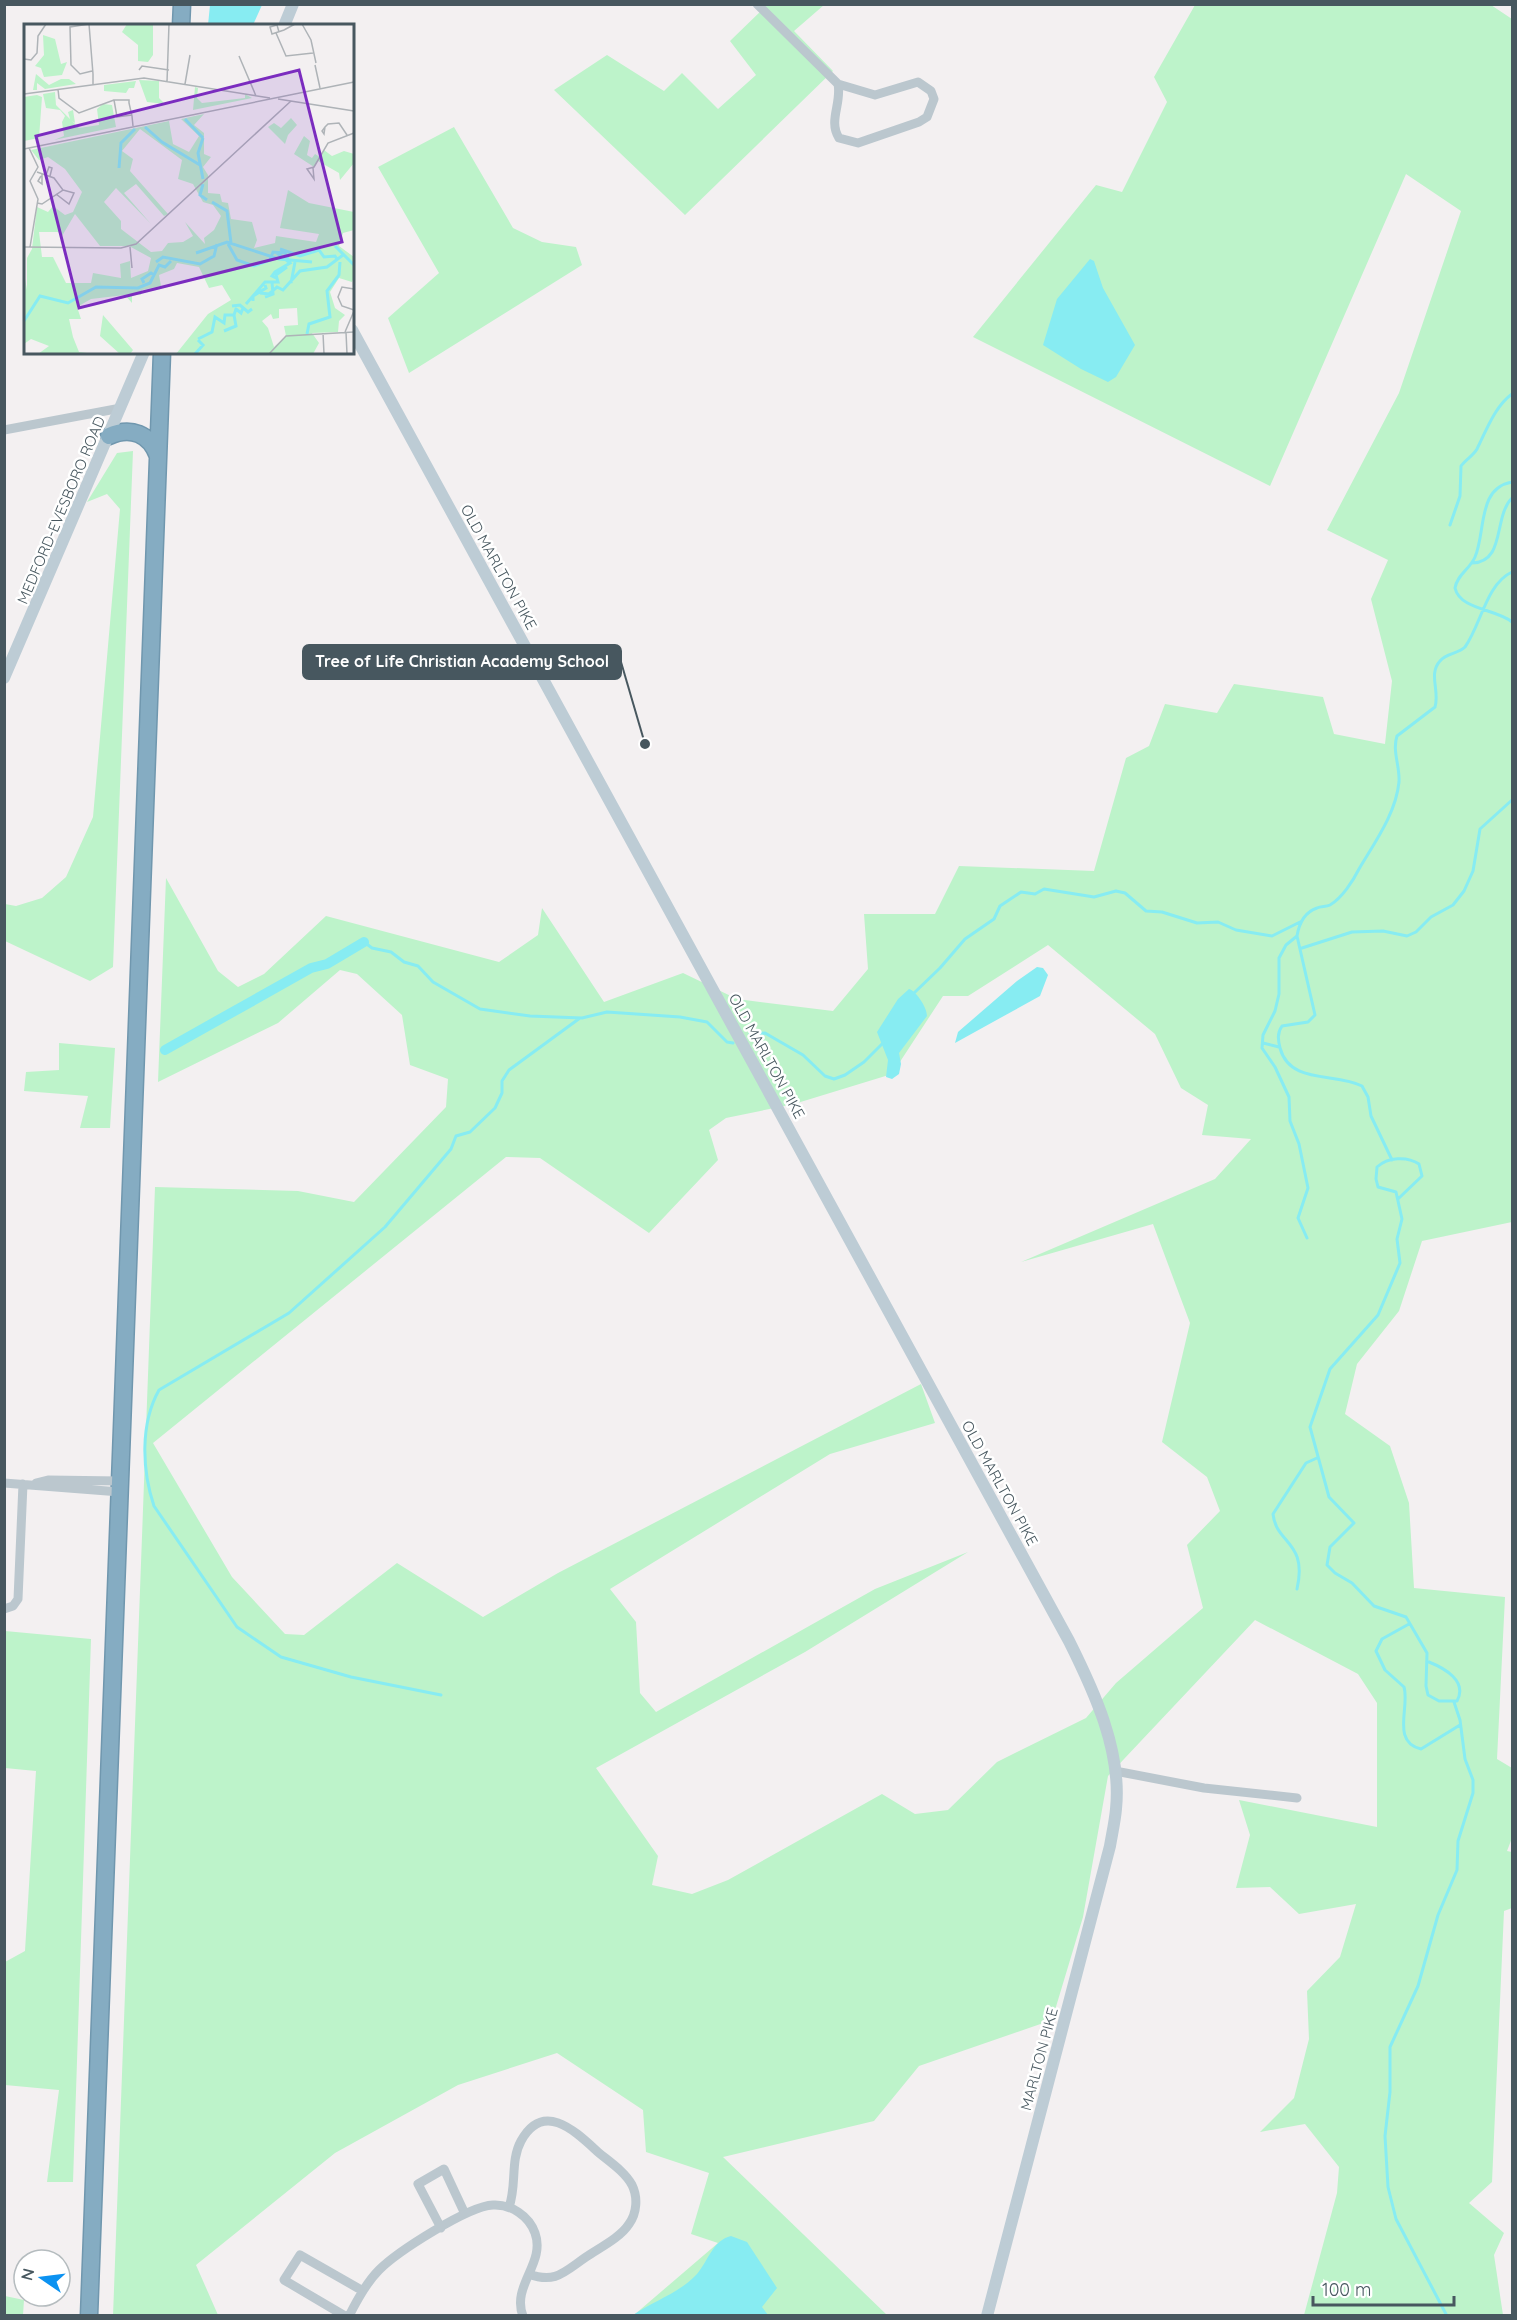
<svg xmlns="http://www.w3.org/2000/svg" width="1517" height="2320" font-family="Quicksand,sans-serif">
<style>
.green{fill:#bdf3ca;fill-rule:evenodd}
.water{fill:#87ecf2}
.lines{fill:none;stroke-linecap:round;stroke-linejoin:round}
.stream{stroke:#87ecf2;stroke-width:3}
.canal{stroke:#87ecf2;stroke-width:10}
.highway-casing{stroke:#7097ae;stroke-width:19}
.street{stroke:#bbc7ce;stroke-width:9}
.secondary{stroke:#bdccd5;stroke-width:12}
.highway{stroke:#85acc2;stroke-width:16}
.labels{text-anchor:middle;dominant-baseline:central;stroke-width:5;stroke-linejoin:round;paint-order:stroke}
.street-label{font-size:15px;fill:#47575f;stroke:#fff}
.inset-river{fill:none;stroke:#87ecf2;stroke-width:3}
.inset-road{fill:none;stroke:#aeb3b7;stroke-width:1.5}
.view{fill:#7b2cbf;fill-opacity:0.15;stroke:#7b2cbf;stroke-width:3}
.inset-edge{fill:none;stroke:#47575f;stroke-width:3}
.leader{fill:none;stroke:#47575f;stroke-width:2}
.callout-dot{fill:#47575f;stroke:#fff;stroke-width:2}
.callout{fill:#47575f;stroke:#47575f;stroke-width:2}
.callout-label{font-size:16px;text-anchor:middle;font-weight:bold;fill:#fff}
</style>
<rect width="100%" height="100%" fill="#f3f0f1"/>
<path class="green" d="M767,5H824L794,31L833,71L685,215L554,90L607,55L664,91L682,73L718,109L756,75L730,41Z
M1195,5H1491L1512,19V1222L1422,1241L1399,1311L1357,1364L1345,1414L1390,1446L1409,1503L1414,1588L1505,1597L1497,1759L1512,1768V1838L1507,1851L1512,1852V1908L1504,1911L1492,2182L1469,2203L1504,2233L1494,2255L1503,2315H1304L1337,2193L1339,2167L1305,2124L1260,2132L1294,2098L1309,2039L1307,1991L1340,1957L1356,1904L1299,1914L1270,1887L1236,1888L1250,1835L1239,1800L1377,1827V1703L1358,1674L1255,1620L1108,1776L1083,1917L1052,2020L919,2066L874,2121L723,2157L887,2315H634L718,2243L691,2234L709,2173L646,2152L643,2110L557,2053L458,2085L335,2153L196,2265L218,2315L113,2316L155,1187L298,1191L354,1202L446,1107L448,1079L410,1065L402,1015L357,974L340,970L278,1023L158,1082L166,878L218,971L238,987L264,974L326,916L499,962L538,935L542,908L604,1002L683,973L737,999L833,1011L868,969L864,914H935L959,866L1094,871L1126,758L1149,746L1165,704L1217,713L1234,684L1323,697L1334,734L1385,744L1392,681L1371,599L1388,560L1327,530L1399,393L1461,211L1406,174L1270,486L973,337L1096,185L1122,192L1167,102L1154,77ZM1048,945L1155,1034L1181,1088L1208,1105L1202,1135L1251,1139L1215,1179L1021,1262L1153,1224L1190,1323L1162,1442L1207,1477L1220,1511L1187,1545L1203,1608L1116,1683L1086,1718L997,1762L948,1810L915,1814L882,1794L728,1880L692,1894L652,1885L658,1856L596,1768L805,1652L968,1552L875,1589L656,1712L640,1693L636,1622L610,1589L830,1454L935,1423L921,1384L558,1573L483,1617L397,1563L304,1635L285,1634L232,1577L153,1443L506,1157L540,1158L649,1233L718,1160L709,1130L726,1118L794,1104L892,1074L943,996H968Z
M454,127L513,228L542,242L576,247L582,265L409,373L388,318L439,273L378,167Z
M133,451L113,967L90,981L5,941V904L16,906L42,898L66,877L93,817L120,509L107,494L87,502L117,453Z
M59,1043L115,1048L110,1128H80L88,1096L24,1091L26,1072L59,1070Z
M5,1631L91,1639L73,2182H47L59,2090L5,2085V1962L25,1951L36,1771L5,1768Z
M5,2296L24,2300L23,2315H5Z"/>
<path class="water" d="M210,5V4L262,5L253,25H208Z
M1090,259L1094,261L1103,288L1135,345L1116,377L1108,382L1081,369L1043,345L1057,299Z
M1037,967L1043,968L1048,975L1040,996L955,1043L958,1032L1017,981Z
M909,989C916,991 927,1007 927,1016L899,1053L901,1064L899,1074L892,1079L886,1077L888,1060L877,1032L898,999Z
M731,2236L747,2242L777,2288L762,2307L768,2315H633C655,2300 678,2294 697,2274C708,2261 713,2240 731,2236Z"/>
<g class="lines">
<path class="stream" d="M1512,482C1477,488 1486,532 1475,557C1470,569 1457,575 1455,588C1460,610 1497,609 1512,622
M1450,525L1460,496L1461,466C1466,459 1473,456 1477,449C1486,431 1495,406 1512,394
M1472,563C1506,562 1493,517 1512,498
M1297,936L1286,945L1279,958V994L1275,1011L1263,1035L1262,1048L1275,1067L1289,1097L1290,1121L1299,1144L1308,1188L1298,1218L1307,1238
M364,942L372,948L391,952L404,962L418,966L433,982L480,1009L530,1016L582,1018L607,1012L680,1017L707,1022L727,1042L733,1043
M1302,948L1352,932L1383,931L1407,936L1416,932L1431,917L1453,905L1464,891L1473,871L1480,829L1512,800
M914,993L940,968L965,939L994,919L1000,906L1021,892L1035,894L1044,889L1094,897L1116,891L1125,893L1146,911L1162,912L1197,923L1218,922L1236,930L1272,936L1300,922
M750,1034L765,1033L803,1055L825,1076L834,1079L845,1075L864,1062L884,1042
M1263,1043L1279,1047
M1392,1160L1371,1116L1368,1097L1362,1086C1336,1072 1290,1085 1280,1048C1278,1040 1277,1033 1282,1026L1308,1022L1315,1015L1297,936C1299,924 1305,912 1317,908C1321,906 1326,907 1330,905C1342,898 1353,881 1359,869C1375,842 1396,813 1399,782C1400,766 1392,751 1397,736L1435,707C1440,691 1428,674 1440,661C1446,653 1458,654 1465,647C1481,625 1486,584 1512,572
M1399,1198L1422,1176L1419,1164C1407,1156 1388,1157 1377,1167L1376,1179L1378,1187L1396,1192L1402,1219L1397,1239L1400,1263L1378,1315L1330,1369L1310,1427L1329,1497L1354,1523L1330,1547L1327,1565L1335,1573L1352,1583L1374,1606L1406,1617L1427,1653L1426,1686L1428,1695L1439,1701H1457C1468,1681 1444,1668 1429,1662
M1297,1589C1308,1541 1276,1544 1273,1514L1306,1463L1317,1458
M1409,1624L1382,1639L1376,1651L1385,1670L1404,1687C1410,1707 1391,1742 1421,1749L1460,1725
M441,1695L351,1677L281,1657L237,1627L154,1506C142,1470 140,1424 159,1390L289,1313L385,1227L451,1149L456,1136L470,1132L495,1108L502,1093V1081L509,1070L580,1018
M1447,2316L1396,2219L1388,2187L1385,2136L1390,2092V2047L1418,1986L1438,1915L1457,1870L1458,1841L1473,1793V1780L1465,1759L1460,1720L1454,1702"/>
<path class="canal" d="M165,1050L311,968L327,964L364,942"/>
<defs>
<path id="highway" d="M181,26L182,4
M109,436C131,426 150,434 158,456
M89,2316L162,352"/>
</defs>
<use href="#highway" class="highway-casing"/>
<path class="street" d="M757,4L838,84C842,103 828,121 839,138L858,143L919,122L927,117L934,99L931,91L918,82L875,95L838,84
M4,430L121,408
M4,1483L120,1492
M36,1483L48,1480L120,1481
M4,1609L13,1606L18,1599L23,1484
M1115,1771L1204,1788L1297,1798
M509,2207C517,2185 510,2161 521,2141C544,2099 577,2133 599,2153C610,2162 625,2172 632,2185C638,2197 637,2213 629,2224C620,2238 599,2248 586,2257C564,2272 555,2284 529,2274
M441,2228L418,2184L444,2169L465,2214
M345,2316L284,2280L300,2255L363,2291
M349,2316C357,2300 366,2283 379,2270C397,2252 468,2206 493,2205C511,2204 529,2216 535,2233C546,2263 511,2286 523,2316"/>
<path class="secondary" d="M284,26L293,4
M352,330L1069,1641C1094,1691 1122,1751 1116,1809C1115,1821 1112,1834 1110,1846L987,2316
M4,678L144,352"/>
<use href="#highway" class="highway"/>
</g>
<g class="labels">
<g class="street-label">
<text transform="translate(61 510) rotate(-67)">MEDFORD-EVESBORO ROAD</text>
<text transform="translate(499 567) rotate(61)">OLD MARLTON PIKE</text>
<text transform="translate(767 1056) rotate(61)">OLD MARLTON PIKE</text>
<text transform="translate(1000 1483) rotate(61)">OLD MARLTON PIKE</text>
<text transform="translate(1039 2059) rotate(-75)">MARLTON PIKE</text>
</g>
</g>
<g transform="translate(24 24)">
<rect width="330" height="330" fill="#f3f0f1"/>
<path d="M103,0H129V31L124,38L114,37V21L98,8ZM19,11L31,15L37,40L43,38L38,51L20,53L17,44L11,42L20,31ZM12,50L25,61L37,55H45L52,60L21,65L13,59V66H9ZM115,56L135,57V74L141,80L123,78ZM112,57L110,64H105L102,69L80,67V61ZM171,63L174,64L173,74L178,79L221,74V70L228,74L169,86ZM31,68L32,81L46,95L44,88L49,86L51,99L48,97L55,104L75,101L73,85L79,80L88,81L92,103L30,116L40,112L38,98L41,92L36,86L22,84L19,70ZM13,71L18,73L15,114L0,117V73ZM180,90L170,101L180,109V130L187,133L179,143L184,151V169L196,170L198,178L204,179L207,195L228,198L233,216L230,224L251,219L252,212L292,218L295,210L256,204L264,166L285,179L330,188V206L319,209L315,222L330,233V253L328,258L315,254L306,268L311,284L321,291L315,297L314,308L288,309L295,319L289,330H152L184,290L207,276L198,261L185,264L175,243L153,239L150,245L135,251L137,262L118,266L117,271L108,269V279L101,271L67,275L53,283L57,295H45L49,313L55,328L71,330H14L25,322L7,315L0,320V249L3,266V234L8,225L13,183L24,188L29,182L41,191L49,188L58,168L41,145L24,133L15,136L7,126L145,97L149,120L165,128L175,112L157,95ZM116,105L158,136L154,155L169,160L179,178L189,181L197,192L190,206L180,214L181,220L161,198L169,212L159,218L144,219L138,227L127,228L97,205V197L80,178L92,164L127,200L100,169L112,160L140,192L144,190L106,147L109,135L98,127ZM51,190L76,222H105L127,234L124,247L107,254L106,237L96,240L97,254L69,249L67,259H42L29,233H18L15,208H34L38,212ZM273,284L274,301L260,302L262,312L250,323L244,304L238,297L247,290L249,295L255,294V285ZM267,94L273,101L264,111L261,120L244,103L250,99L257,104ZM280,112L286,117L283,131L288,134L291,130L296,133L300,126L308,132L320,127L330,130V139L316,156L315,149L294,137L290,143L270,130ZM79,291L109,326L106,330H96L76,312Z" fill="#bdf3ca" fill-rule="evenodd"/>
<path class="inset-river" d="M161,95L179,114M121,103L138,118L176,141M179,114L174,129L179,155M95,144L97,119L111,105M179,160L176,171L183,176M188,178L203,187L207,219M204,220L213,236L230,242L246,236L249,228L261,229L264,235M311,222L330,241M256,225L276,232L295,226L300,233L311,232L313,235M172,229L203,218L255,235L288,238M132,238L139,233L176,240L190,232L193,220M252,254L248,252L251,248L266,239L253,229M120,259L118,255L127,249L130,251M267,259L271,238M236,269L245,270L253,263L259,266L276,247L303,243L319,231M241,273L249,270L248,258M229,277V272L242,264L241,261M222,280L241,258H254L252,251L263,243M208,282L216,281L224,288L228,285M0,297L16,272L44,279L72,263L114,264L126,259L135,241L141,243L147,237M200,307L212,302L210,291M283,310L285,300L306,293L303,267L315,251L316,238M174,315L188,308L191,293L200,299L201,291H210L212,285L217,289L219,284M171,330L179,321L174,316"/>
<path class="inset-road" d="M278,0L287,16L292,39M255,8L253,1L246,3L248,10L260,6L271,0M252,9L262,32L289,29M215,32L232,72M0,35L7,36L13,29L14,12L22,0M291,41L296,64M115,46L118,42L145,46M68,47L56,50L47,41L46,3L65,0L69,50V61M143,58L145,0M161,60L166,31M34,65L35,74L55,89L90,76M0,70L120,54L246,74M254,75L330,87M108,91L93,93L90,76H105V79L108,92L109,102M301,103L300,110L298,107L301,103L304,100L315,99L323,111M5,124L14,143L6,157L14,175L6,223M0,125L330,58M289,144L290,155L283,145L290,143L304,119L330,109M22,151L25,143L28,144L26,152M17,152L14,157L18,160V150M32,170L45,180L50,169L39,166M13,179L18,180L39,166L30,154L13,148M0,223L97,224L112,220L267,77M106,223L108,244M330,265L318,263L314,273L318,282L330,286M321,308L330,287M322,308L323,330M299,309L300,330M245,330L262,312L330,308"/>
<path class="view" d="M275,46L318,218L55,284L12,112Z"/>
<rect width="330" height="330" class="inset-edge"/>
</g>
<path class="leader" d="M645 744L621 662"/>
<circle class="callout-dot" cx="645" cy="744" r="6"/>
<rect class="callout" x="303" y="645" width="318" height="34" rx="6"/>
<g class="callout-label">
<text x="462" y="667">Tree of Life Christian Academy School</text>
</g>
<rect width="1517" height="2320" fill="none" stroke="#47575f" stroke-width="12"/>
<g transform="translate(42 2278) rotate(284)"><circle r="28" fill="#ffffff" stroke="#b5bcbf" stroke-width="1.5"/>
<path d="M0-4.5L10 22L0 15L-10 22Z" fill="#0c92f1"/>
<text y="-9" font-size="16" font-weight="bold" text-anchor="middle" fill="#47575f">N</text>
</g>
<path d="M1313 2296v9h141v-9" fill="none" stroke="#47575f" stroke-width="3"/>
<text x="1322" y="2296" font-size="18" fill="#47575f" stroke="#ffffff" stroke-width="4.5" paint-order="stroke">100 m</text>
</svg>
